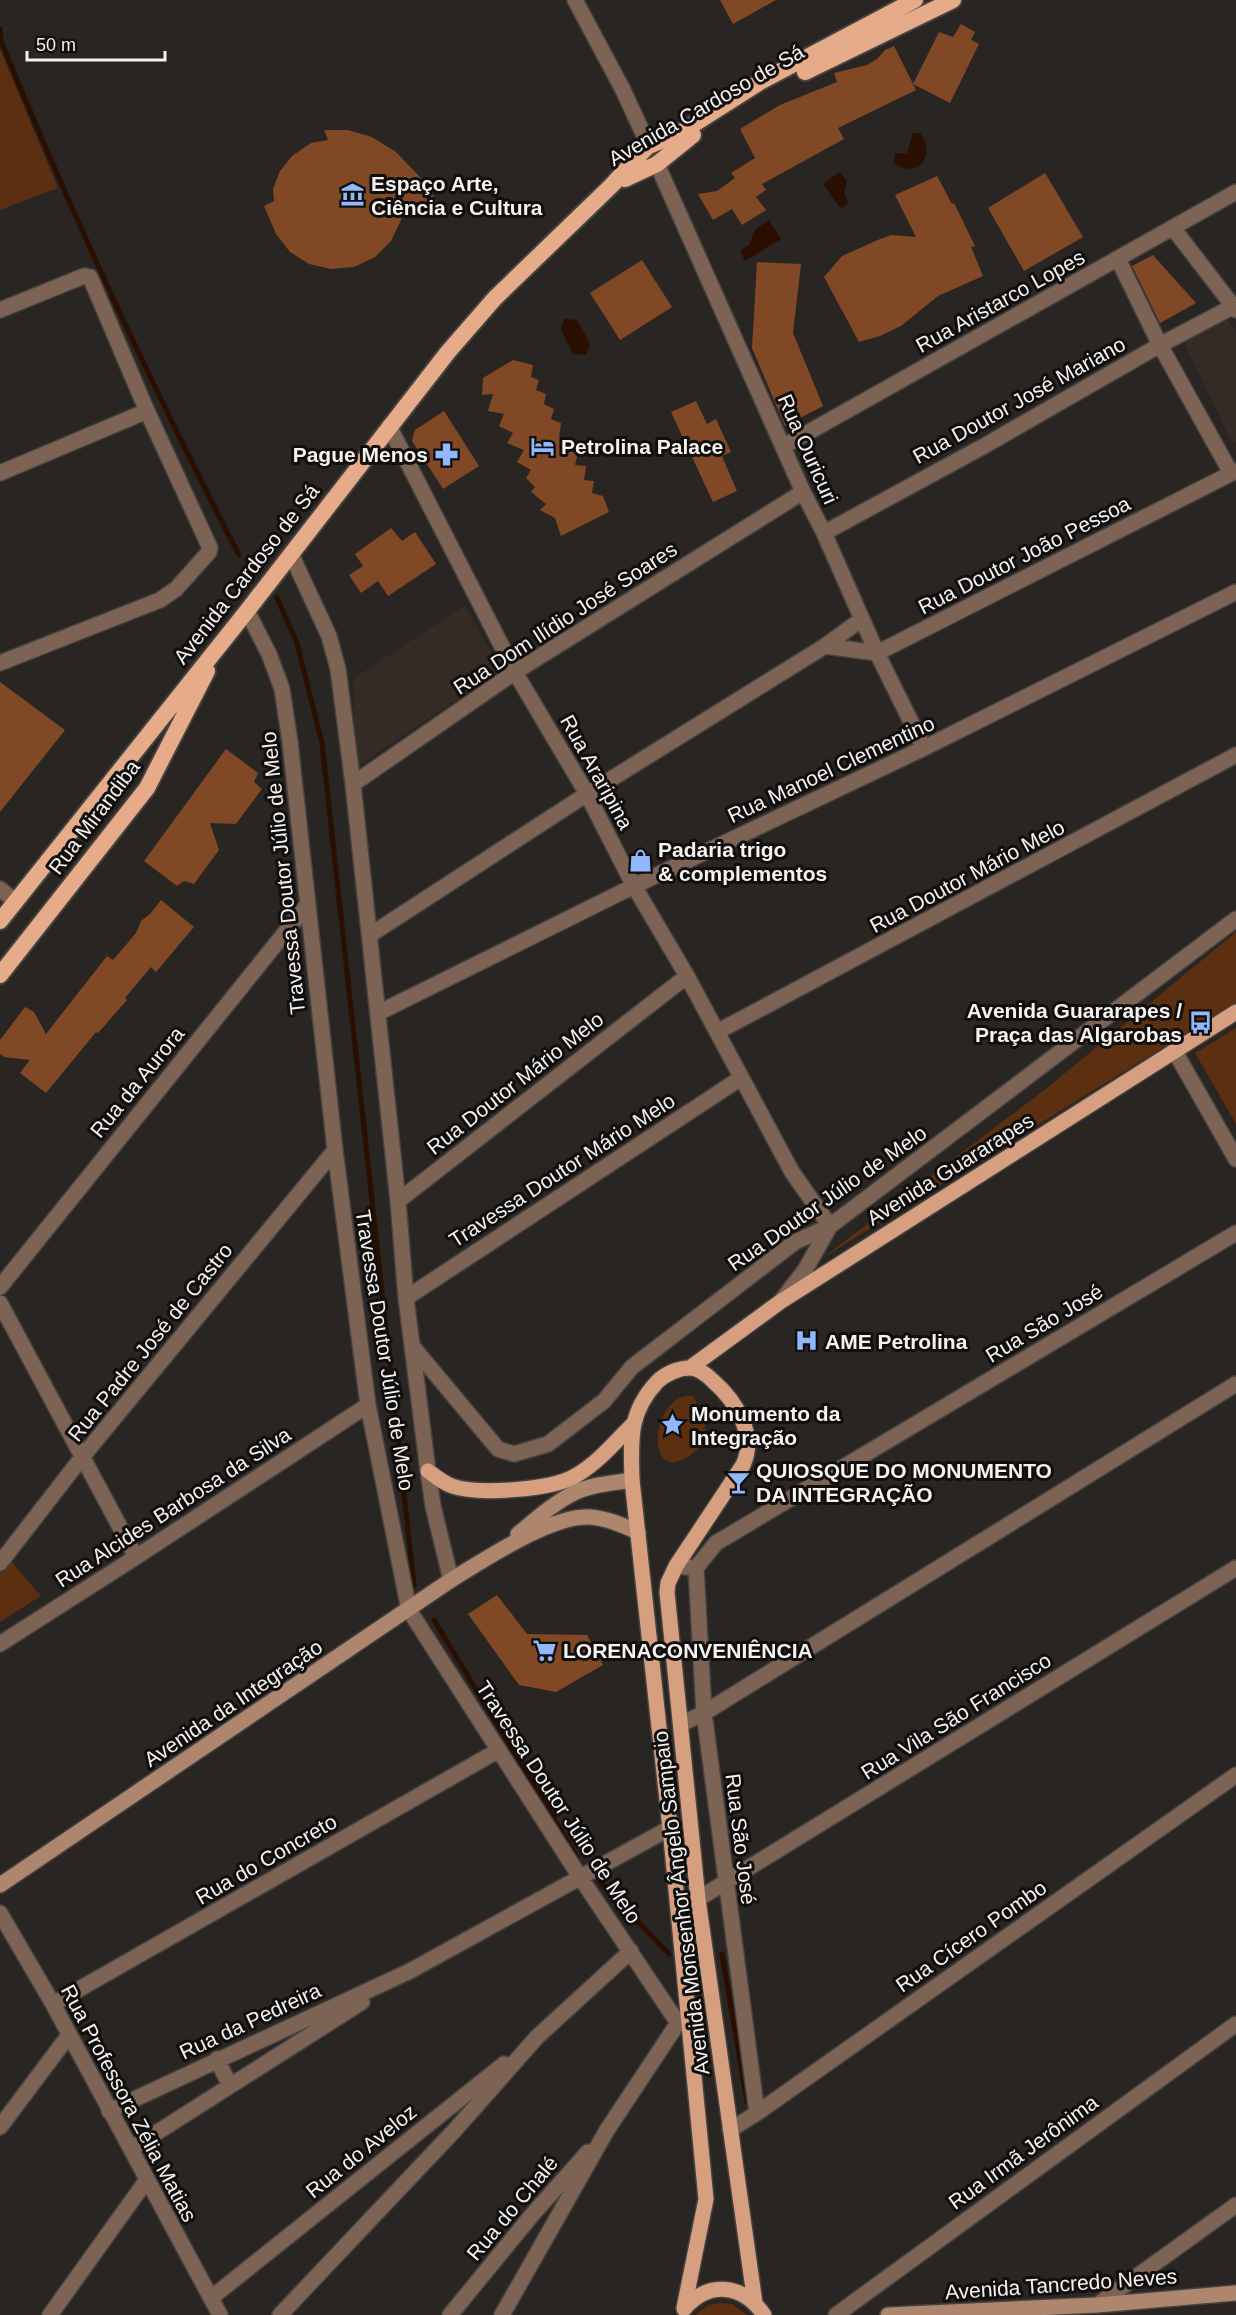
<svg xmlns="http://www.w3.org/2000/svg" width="1236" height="2315" font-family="Helvetica,sans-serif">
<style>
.built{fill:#352b25}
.green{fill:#5c2f10}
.water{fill:#2a0e00}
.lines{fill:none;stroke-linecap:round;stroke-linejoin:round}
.stream{stroke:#2a0e00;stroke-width:5}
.building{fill:#804824}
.minor-casing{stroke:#464240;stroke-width:18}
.tertiary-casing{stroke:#464240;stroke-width:18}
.secondary-casing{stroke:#464240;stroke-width:18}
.primary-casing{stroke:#464240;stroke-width:18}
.trunk-casing{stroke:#464240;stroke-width:20}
.minor{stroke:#7d6354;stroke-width:15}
.tertiary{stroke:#7d6354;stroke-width:15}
.secondary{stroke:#ae856d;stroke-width:15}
.primary{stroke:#d59f80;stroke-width:15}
.trunk{stroke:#e6ab88;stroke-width:16}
.labels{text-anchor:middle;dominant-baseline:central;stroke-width:6;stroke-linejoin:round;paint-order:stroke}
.street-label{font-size:21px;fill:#f5f2f0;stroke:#100f0e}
.poi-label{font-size:21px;font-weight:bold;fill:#f5f2f0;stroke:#100f0e;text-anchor:start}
</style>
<rect width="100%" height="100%" fill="#292523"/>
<path class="built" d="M1225,317L1236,332V441L1232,443L1182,338Z
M465,605L501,670L355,768L353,679Z"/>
<path class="green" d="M0,49L58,188L0,210Z
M1236,932V1002L821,1259L1047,1088Z
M1236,1028V1124L1195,1053Z
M693,1396C701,1411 707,1424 706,1441C649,1501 646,1417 679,1398C684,1396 689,1396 693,1396Z
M11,1561L41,1596L0,1622V1573Z
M720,2303L732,2304L747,2315H695L708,2305Z"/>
<path class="water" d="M913,133H920C937,156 917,180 894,163L895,153L907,154Z
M840,172L847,181L844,192L848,203L841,209L823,184Z
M769,220L781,239L745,261L740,251L749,245L755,230Z
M564,319L577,320L590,344L586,355L573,354L561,329Z"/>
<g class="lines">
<path class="stream" d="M0,29L1,41C72,215 152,387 239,555
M277,598L297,643L322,743L414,1585
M434,1620L577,1857
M600,1882L669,1954
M722,1954L747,2102"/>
</g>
<path class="building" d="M720,0H776L733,24Z
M961,24L975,32L971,40L979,44L950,103L913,84L939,32L953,37Z
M894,46L916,90L838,128L844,139L762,184L766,190L756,197L766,210L742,225L732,209L713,220L698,194L717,191L735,178L731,173L755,158L740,129L780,105L837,82L834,73L867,65L877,59L885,50Z
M324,130H348L372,137L396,152L421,178L438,203L403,202L401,220L391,241L375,257L354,267L331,269L309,264L290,252L276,234L264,206L274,201L273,189L280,171L292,156L311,143L328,140Z
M1045,173L1083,237L1024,271L988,208Z
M937,176L952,204L954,203L975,246L971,247L983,276L938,296L901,326L880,336L859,342L824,277L842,256L880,239L891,235L916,237L895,195Z
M1153,255L1196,303L1160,323L1132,266Z
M642,260L672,307L620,340L590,293Z
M757,262L801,264L793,333L823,406L785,426L752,348Z
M513,360L533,365L531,377L539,380L536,390L546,394L544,404L554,409L551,419L561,423L559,438L572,440L570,451L578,452L575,465L586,466L584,480L594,481L592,493L603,496L609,512L561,536L555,518L540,510L546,504L531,492L535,487L526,478L531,470L517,462L524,450L507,443L513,433L499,426L504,414L488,411L493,394L482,395L483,378Z
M696,401L707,424L716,419L731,452L722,456L737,491L713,502L671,412Z
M444,411L479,466L443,489L412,441L415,430Z
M391,528L402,541L415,532L436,564L388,596L378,581L361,593L349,575L363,566L355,554Z
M0,682L65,730L0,812Z
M226,749L258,773L254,782L262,789L236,824L210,823L219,850L194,884L184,881L177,886L144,861Z
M161,900L194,927L156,972L151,967L125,998L127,1000L98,1033L96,1032L46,1093L20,1073L30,1060L4,1057L0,1054V1040L25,1007L34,1012L46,1034L107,956L113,960L136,933L141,921L151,913Z
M497,1595L527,1634L587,1635L603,1665L556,1692L519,1685L468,1614Z"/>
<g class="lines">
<defs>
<path id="minor" d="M657,164L803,492L824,533L877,653L924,748
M1173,228L1236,310
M1118,259L1160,345L1231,473
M0,310L84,276L90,277L147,411L210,548L209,552L176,589L160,600L0,663
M389,426L515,672L587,794L634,886L687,976L792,1172L830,1226
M784,446L1236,192
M0,473L147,411
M824,533L984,446L1160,345L1236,305
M291,554L329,636L338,669L353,784L398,1201L406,1298L428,1471L433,1506L451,1580
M247,611L269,654L282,689L290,742L335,1150L368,1405L409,1610L580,1877L678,2023
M825,646L877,653L1236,471
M353,784L515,672L803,492
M0,889L15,901
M370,935L587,794L825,646L862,619
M378,1013L634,886L924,748L1236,592
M717,1032L1236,755
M1174,1050L1236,1159
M398,1201L687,976
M0,1287L308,904
M406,1298L741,1078
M781,1301L805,1270L830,1226
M0,1303L136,1557
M413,1347L498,1449L514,1454L548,1444L604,1401L632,1367L795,1242L830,1226L1236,919
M0,1563L83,1456L335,1150
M676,1566L696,1568L716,1543L1236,1233
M696,1568L704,1713L757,2113
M0,1644L136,1557L368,1405
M698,1899L1236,1568
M0,1913L53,2004L220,2315
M53,2004L499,1750
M217,2059L230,2086
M109,2111L410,1971L670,1828
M0,2127L69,2035
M730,2130L757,2113L1236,1775
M131,2149L362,2002
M211,2298L504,2064
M1097,2305L1236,2205
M50,2315L146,2181
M280,2315L454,2131L537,2037L631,1951
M450,2315L532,2215L588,2152
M502,2315L607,2130L678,2023L686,2017
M836,2315L1236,2024"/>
<path id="tertiary" d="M575,0L622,88L649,146
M681,1724L704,1713L1236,1384"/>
<path id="secondary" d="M518,1534C536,1519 555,1502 576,1492C593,1484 614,1483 632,1480
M0,1885L451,1580C484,1560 551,1515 589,1517C607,1518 622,1525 638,1532
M888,2315L1097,2305L1236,2293"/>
<path id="primary" d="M691,1367L780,1302L1236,1012
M428,1471C435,1476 443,1483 452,1486C478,1495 551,1490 575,1476C598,1463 616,1441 634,1423
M684,2308L706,2199L670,1828L632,1480C631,1441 628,1413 657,1382C665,1374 678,1368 690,1368C699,1368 707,1375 713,1381C736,1401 757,1435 743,1465L676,1566L668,1583L667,1592L698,1899L755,2303
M684,2309C709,2280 743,2284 764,2315"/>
<path id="trunk" d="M805,72L953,0
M625,179L657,164L693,135
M0,921L247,611L448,352L495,298L611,186L647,147L683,131L760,82L915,0
M0,975L147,788L207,671"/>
</defs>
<use href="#minor" class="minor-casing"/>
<use href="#tertiary" class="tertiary-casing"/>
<use href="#secondary" class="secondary-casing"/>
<use href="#primary" class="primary-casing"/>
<use href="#trunk" class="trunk-casing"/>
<use href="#minor" class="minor"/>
<use href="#tertiary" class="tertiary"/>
<use href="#secondary" class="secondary"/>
<use href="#primary" class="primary"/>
<use href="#trunk" class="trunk"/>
</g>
<defs>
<symbol id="museum-bare" viewBox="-9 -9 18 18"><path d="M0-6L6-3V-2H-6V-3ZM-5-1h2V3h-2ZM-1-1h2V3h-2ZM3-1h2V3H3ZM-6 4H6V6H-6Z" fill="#91b8fd" stroke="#100f0e" stroke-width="2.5" paint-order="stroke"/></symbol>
<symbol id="hotel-bare" viewBox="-9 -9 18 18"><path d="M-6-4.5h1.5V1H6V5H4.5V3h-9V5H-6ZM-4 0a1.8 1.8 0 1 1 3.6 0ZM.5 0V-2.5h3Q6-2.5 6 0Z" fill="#91b8fd" stroke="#100f0e" stroke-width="2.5" paint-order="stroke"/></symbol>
<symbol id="pharmacy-bare" viewBox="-9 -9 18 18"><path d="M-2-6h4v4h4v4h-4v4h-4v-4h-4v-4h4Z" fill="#91b8fd" stroke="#100f0e" stroke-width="2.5" paint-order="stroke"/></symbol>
<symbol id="shop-bare" viewBox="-9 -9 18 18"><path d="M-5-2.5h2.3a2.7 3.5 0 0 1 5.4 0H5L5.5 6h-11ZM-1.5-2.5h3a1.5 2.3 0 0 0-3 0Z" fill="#91b8fd" stroke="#100f0e" stroke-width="2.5" paint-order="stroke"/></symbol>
<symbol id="bus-bare" viewBox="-9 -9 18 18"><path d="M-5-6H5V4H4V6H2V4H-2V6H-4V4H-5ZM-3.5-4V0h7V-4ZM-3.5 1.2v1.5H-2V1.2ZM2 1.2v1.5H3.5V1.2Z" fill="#91b8fd" stroke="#100f0e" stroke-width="2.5" paint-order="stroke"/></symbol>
<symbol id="hospital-bare" viewBox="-9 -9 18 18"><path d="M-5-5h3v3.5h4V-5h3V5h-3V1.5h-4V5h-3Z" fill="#91b8fd" stroke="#100f0e" stroke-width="2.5" paint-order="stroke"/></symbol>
<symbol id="sight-bare" viewBox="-9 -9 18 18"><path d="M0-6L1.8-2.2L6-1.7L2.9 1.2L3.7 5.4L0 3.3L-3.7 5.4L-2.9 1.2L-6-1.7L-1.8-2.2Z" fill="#91b8fd" stroke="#100f0e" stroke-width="2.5" paint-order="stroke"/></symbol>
<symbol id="bar-bare" viewBox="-9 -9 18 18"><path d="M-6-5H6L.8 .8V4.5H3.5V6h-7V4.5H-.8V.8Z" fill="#91b8fd" stroke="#100f0e" stroke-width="2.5" paint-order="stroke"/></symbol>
<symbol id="supermarket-bare" viewBox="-9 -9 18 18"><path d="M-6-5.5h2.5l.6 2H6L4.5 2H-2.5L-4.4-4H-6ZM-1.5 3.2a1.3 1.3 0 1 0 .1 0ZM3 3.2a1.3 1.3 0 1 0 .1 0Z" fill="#91b8fd" stroke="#100f0e" stroke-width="2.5" paint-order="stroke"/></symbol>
</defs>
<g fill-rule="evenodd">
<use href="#museum-bare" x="336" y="178" width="33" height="33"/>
<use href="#hotel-bare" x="526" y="430" width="33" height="33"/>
<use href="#pharmacy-bare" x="430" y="438" width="33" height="33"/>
<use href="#shop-bare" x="624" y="844" width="33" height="33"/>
<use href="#bus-bare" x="1184" y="1006" width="33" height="33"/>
<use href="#hospital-bare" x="790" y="1324" width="33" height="33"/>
<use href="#sight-bare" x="656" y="1408" width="33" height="33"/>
<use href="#bar-bare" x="722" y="1466" width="33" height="33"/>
<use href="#supermarket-bare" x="528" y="1634" width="33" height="33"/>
</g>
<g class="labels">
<g class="street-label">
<text transform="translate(706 105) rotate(-30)">Avenida Cardoso de Sá</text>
<text transform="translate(1000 301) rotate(-29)">Rua Aristarco Lopes</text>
<text transform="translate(1019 400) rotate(-29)">Rua Doutor José Mariano</text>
<text transform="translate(808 449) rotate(66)">Rua Ouricuri</text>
<text transform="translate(1024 555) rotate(-27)">Rua Doutor João Pessoa</text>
<text transform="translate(246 574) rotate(-52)">Avenida Cardoso de Sá</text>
<text transform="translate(565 618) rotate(-33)">Rua Dom Ilídio José Soares</text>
<text transform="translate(831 769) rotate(-25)">Rua Manoel Clementino</text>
<text transform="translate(597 772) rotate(61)">Rua Araripina</text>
<text transform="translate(94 817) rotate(-53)">Rua Mirandiba</text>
<text transform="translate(283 873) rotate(-96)">Travessa Doutor Júlio de Melo</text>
<text transform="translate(967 876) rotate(-28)">Rua Doutor Mário Melo</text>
<text transform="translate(137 1082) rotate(-51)">Rua da Aurora</text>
<text transform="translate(515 1083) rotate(-38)">Rua Doutor Mário Melo</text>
<text transform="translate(950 1169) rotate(-32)">Avenida Guararapes</text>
<text transform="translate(562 1170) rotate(-33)">Travessa Doutor Mário Melo</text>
<text transform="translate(827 1198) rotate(-35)">Rua Doutor Júlio de Melo</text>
<text transform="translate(1044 1323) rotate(-31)">Rua São José</text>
<text transform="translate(150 1342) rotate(-51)">Rua Padre José de Castro</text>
<text transform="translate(385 1350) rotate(81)">Travessa Doutor Júlio de Melo</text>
<text transform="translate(173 1507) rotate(-33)">Rua Alcides Barbosa da Silva</text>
<text transform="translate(233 1703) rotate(-34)">Avenida da Integração</text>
<text transform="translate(956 1716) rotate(-32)">Rua Vila São Francisco</text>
<text transform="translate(559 1802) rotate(57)">Travessa Doutor Júlio de Melo</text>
<text transform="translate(741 1839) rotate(83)">Rua São José</text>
<text transform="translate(266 1859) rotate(-30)">Rua do Concreto</text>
<text transform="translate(681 1903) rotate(-97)">Avenida Monsenhor Ângelo Sampaio</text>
<text transform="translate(971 1936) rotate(-35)">Rua Cícero Pombo</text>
<text transform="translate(250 2021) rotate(-25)">Rua da Pedreira</text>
<text transform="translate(129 2103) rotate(62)">Rua Professora Zélia Matias</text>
<text transform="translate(361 2151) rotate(-39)">Rua do Aveloz</text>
<text transform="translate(1023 2152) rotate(-36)">Rua Irmã Jerônima</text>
<text transform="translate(512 2208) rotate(-50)">Rua do Chalé</text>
<text transform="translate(1061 2284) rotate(-4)">Avenida Tancredo Neves</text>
</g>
<g class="poi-label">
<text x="371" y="183">Espaço Arte,<tspan x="371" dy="24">Ciência e Cultura</tspan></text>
<text x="561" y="446">Petrolina Palace</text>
<text x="428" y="454" text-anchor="end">Pague Menos</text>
<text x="658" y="849">Padaria trigo<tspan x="658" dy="24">&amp; complementos</tspan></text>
<text x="1182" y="1010" text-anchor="end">Avenida Guararapes /<tspan x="1182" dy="24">Praça das Algarobas</tspan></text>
<text x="825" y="1341">AME Petrolina</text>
<text x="691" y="1413">Monumento da<tspan x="691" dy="24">Integração</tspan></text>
<text x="756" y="1470">QUIOSQUE DO MONUMENTO<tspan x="756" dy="24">DA INTEGRAÇÃO</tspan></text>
<text x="563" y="1650">LORENACONVENIÊNCIA</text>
</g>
</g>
<path d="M27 51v9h138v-9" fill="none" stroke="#f5f2f0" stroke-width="3"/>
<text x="36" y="51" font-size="18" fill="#f5f2f0" stroke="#100f0e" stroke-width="4.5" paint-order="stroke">50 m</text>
</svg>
